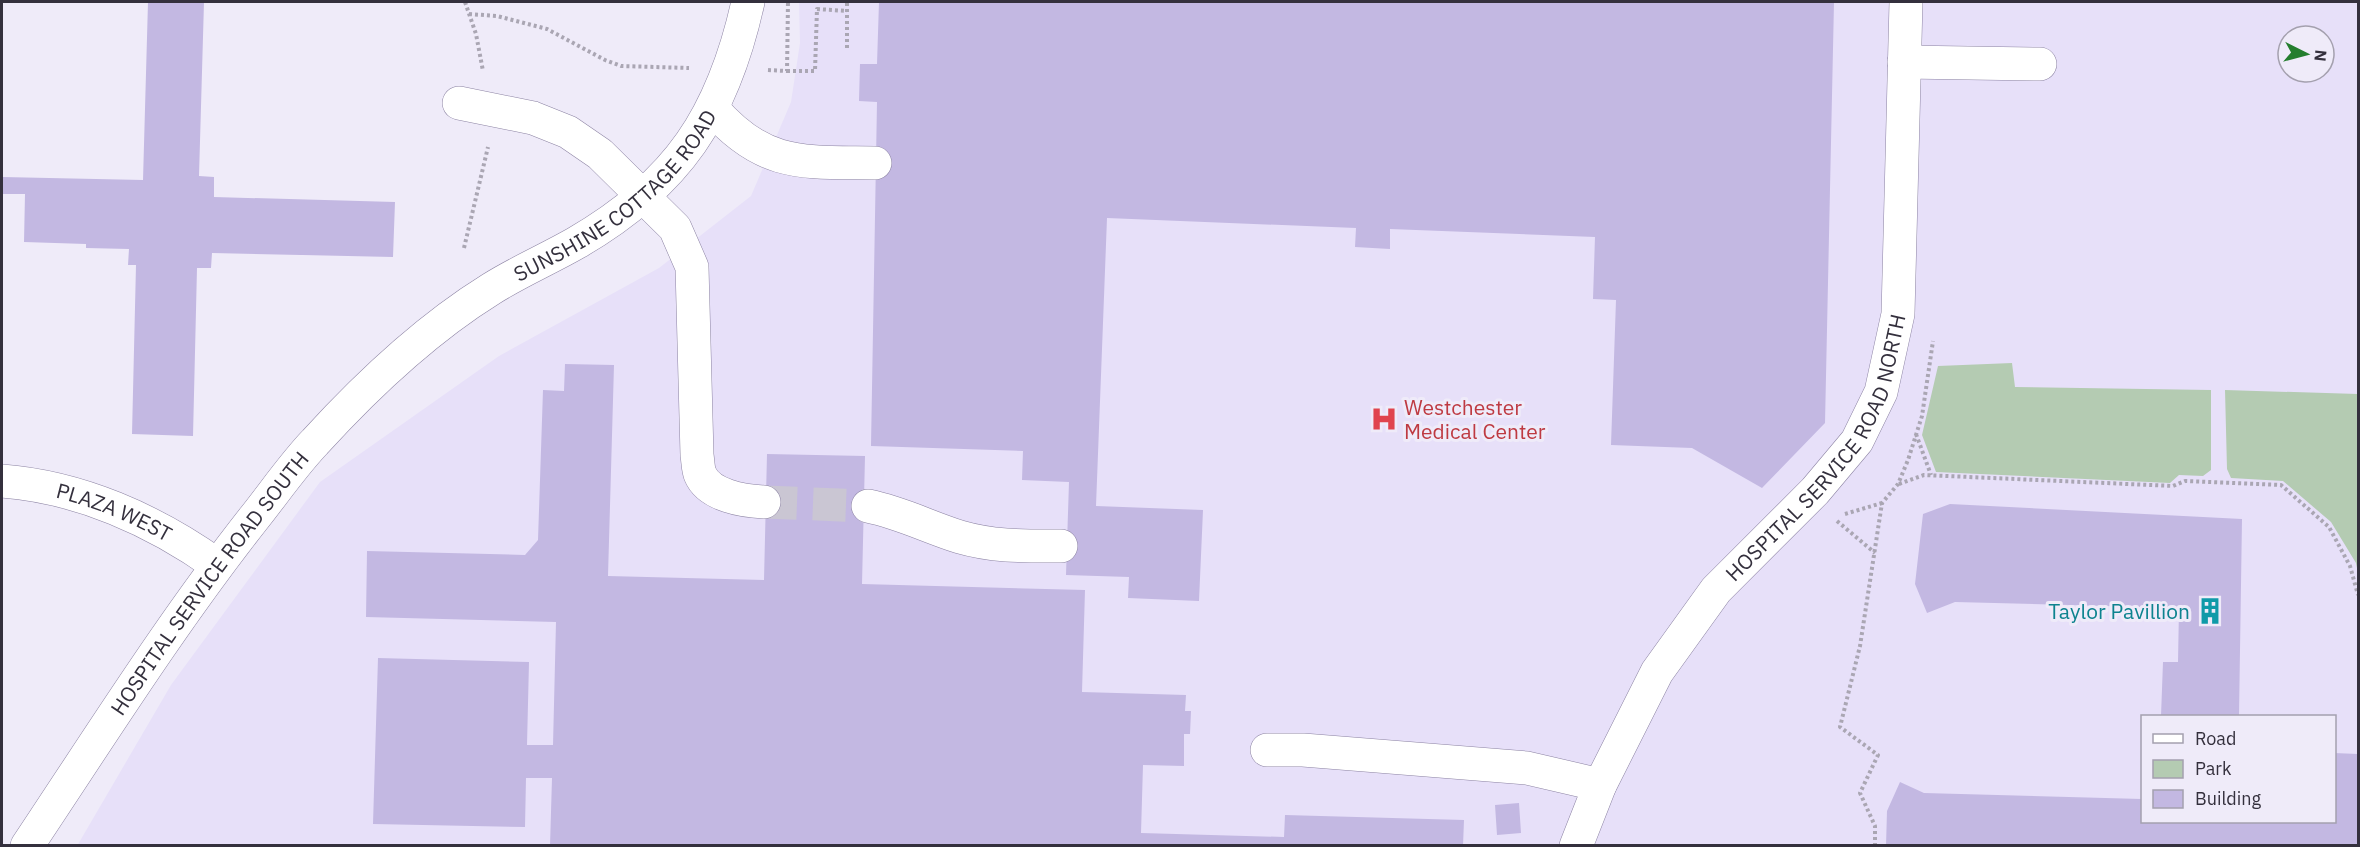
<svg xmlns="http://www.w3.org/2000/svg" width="2360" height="847" font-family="'IBM Plex Sans',sans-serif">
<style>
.built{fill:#e7e0f9;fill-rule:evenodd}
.green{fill:#b4cbb2}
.building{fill:#c3b8e2}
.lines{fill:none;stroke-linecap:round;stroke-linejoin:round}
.minor-tunnel{stroke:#cac6d3;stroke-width:33;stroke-dasharray:33 16;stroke-linecap:butt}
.minor-casing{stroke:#8c83a3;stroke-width:34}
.path{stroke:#aaa6b3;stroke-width:4;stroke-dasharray:3 3;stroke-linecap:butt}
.minor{stroke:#fff;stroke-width:33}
.labels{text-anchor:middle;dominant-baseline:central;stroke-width:6;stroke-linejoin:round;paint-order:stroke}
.street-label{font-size:21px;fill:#34303d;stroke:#efebf9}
.health-label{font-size:21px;fill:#be3a42;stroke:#efebf9;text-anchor:start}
.culture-label{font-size:21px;fill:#0d838f;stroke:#efebf9;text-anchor:end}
</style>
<rect width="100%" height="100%" fill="#efebf9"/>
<path class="built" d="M799,2H2358V845L77,846L171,685L320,482L499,356L659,268L751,196L791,102L800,43ZM2288,36H2324V72H2288ZM2142,716H2334V822H2142Z"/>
<path class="green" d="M2012,363L2015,387L2211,390V470L2203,476L2179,475L2170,483L1936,472L1922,435L1938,366Z
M2225,390L2358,394V573L2356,563L2331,522L2283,481L2231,478L2227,469Z"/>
<path class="building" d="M148,2H204L199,176L214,177V197L395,202L393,257L212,253L211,268H197L193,436L132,434L136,265H128L129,249L86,248V244L24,242L25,194H2V177L143,180Z
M879,2H1834L1825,423L1762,488L1692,448L1611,445L1616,300L1593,299L1595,237L1390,229V249L1355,247L1356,228L1107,218L1096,506L1203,510L1199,601L1128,598L1129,577L1066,575L1069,482L1022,480L1023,451L871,446L877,102L859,101L860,64H877Z
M565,364L614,365L608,576L764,580L767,454L865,456L862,584L1085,590L1082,692L1186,695L1185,711H1191L1190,734H1184V766L1143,765L1141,833L1284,837L1285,815L1464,820L1463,846H550L552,778H526L525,827L373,824L378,658L529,662L527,745H553L556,622L366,617L367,551L525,555L538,540L543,390L564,391Z
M1950,504L2242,519L2239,716H2161L2163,662H2178L2179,608L1955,602L1927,613L1915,584L1923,514Z
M2334,753L2358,754V846H1886L1887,811L1900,782L1924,793L2142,799V822H2334Z
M1519,803L1521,833L1497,835L1495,805Z"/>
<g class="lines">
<path class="minor-tunnel" d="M764,502L868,506"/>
<defs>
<g id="minor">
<path d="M1904,62L2040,64"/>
<path d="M459,103L533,118L568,132L600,154L675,228L692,267L697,455C698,461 698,469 700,474C709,496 744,501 764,502"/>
<path d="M713,109C764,168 804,162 875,163"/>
<path id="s1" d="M2,481C80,487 154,520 217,565"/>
<path d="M868,506C902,513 928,527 960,537C994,547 1027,546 1061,546"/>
<path d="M1267,750H1303L1527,768L1600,785"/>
<path id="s2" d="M27,846C101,735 172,622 254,518C274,493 293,465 315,442C367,385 425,330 491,289C518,272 548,259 576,243C678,184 723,115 748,2"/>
<path id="s3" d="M1576,846L1600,785L1657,672L1716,590L1815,491L1857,441L1881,392L1898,314L1906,2"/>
</g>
</defs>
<use href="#minor" class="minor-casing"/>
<path class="path" d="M465,2L476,34L483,71
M469,14L497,16L547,29L605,60L621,66L689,68
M847,48V2
M768,70L787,71L788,2
M787,71H815L817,9L847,11
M464,248L488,147
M1916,434L1931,475
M1899,484L1924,475L2173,486L2185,481L2281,485L2329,527L2350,566L2358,595
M1845,514L1882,503
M1837,521L1875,553
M1875,846V826L1860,793L1878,755L1840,727L1860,646L1882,503L1898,484L1908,460L1922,416L1933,341"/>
<use href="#minor" class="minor"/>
</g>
<defs>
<symbol id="hospital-bare" viewBox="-9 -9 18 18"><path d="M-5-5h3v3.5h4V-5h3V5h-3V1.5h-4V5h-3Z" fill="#e0444e" stroke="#efebf9" stroke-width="2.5" paint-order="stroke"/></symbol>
<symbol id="building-bare" viewBox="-9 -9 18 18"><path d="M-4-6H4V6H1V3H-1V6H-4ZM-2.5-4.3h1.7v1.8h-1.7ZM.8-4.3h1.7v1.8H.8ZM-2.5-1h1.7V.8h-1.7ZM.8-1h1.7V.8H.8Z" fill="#0f9aa8" stroke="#efebf9" stroke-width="2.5" paint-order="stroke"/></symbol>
</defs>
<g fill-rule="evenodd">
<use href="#hospital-bare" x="1365" y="400" width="38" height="38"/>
<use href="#building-bare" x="2191" y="592" width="38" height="38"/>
</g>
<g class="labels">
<g class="street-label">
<text stroke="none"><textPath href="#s2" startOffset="888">SUNSHINE COTTAGE ROAD</textPath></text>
<text stroke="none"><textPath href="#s3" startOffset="472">HOSPITAL SERVICE ROAD NORTH</textPath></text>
<text stroke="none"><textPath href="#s1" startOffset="117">PLAZA WEST</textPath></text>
<text stroke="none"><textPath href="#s2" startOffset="320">HOSPITAL SERVICE ROAD SOUTH</textPath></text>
</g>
<g class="health-label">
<text x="1404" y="407">Westchester<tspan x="1404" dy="24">Medical Center</tspan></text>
</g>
<g class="culture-label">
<text x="2190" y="611">Taylor Pavillion</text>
</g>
</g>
<rect width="2360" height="847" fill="none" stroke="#34303d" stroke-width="6"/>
<rect x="2141" y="715" width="195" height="108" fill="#efebf9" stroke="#a4a0ae" stroke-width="1.5"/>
<rect x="2153" y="734" width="30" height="9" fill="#ffffff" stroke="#a4a0ae" stroke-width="1.5"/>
<text x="2195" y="745" font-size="18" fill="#34303d">Road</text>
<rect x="2153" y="760" width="30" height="18" fill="#b4cbb2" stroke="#a4a0ae" stroke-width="1.5"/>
<text x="2195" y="775" font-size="18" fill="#34303d">Park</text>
<rect x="2153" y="790" width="30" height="18" fill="#c3b8e2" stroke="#a4a0ae" stroke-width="1.5"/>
<text x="2195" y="805" font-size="18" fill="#34303d">Building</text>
<g transform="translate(2306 54) rotate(96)"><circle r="28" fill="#efebf9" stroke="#a4a0ae" stroke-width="1.5"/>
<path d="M0-4.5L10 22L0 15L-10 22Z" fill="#247e2e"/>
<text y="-9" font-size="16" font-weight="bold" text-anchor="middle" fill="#34303d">N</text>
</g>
</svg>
